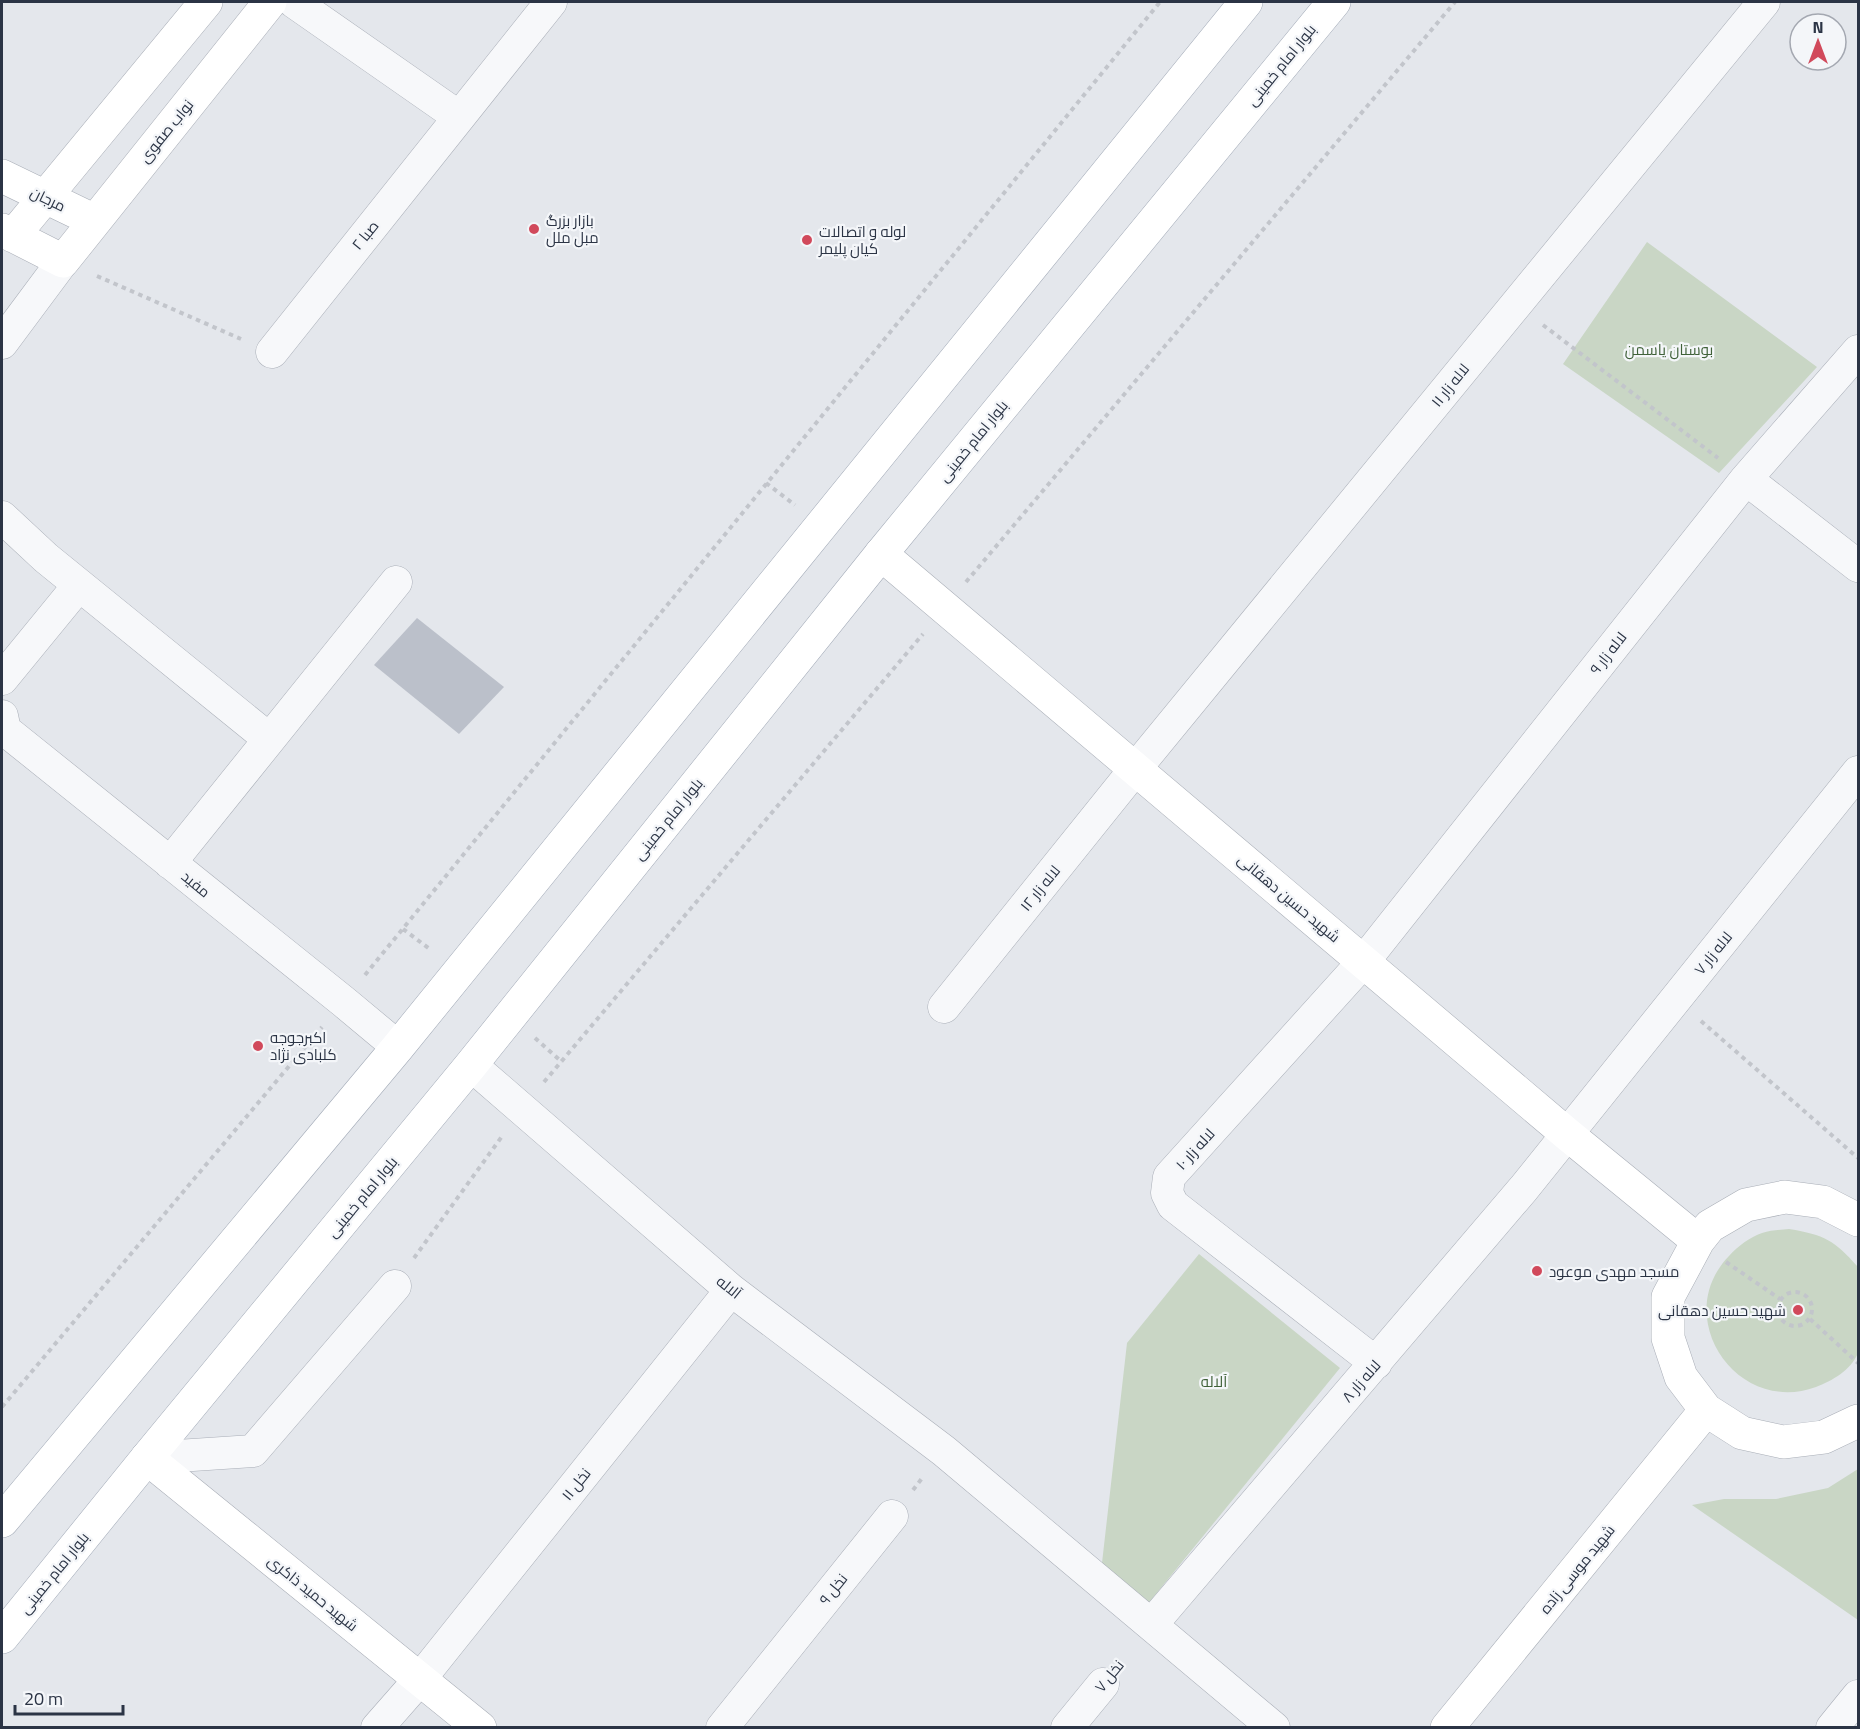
<svg xmlns="http://www.w3.org/2000/svg" width="1860" height="1729" font-family="'Titillium Web',Cairo,sans-serif">
<style>
.green{fill:#c9d6c5}
.building{fill:#bbc0ca}
.lines{fill:none;stroke-linecap:round;stroke-linejoin:round}
.street-casing{stroke:#a9aeb7;stroke-width:33}
.secondary-casing{stroke:#a9aeb7;stroke-width:34}
.primary-casing{stroke:#a3abb8;stroke-width:34}
.path{stroke:#c2c5cb;stroke-width:4;stroke-dasharray:4.5 4.5;stroke-linecap:butt}
.street{stroke:#f7f8fa;stroke-width:32}
.secondary{stroke:#fff;stroke-width:33}
.primary{stroke:#fff;stroke-width:33}
.poi-dot{fill:#d1495b;stroke:#f4f6f9;stroke-width:2}
.labels{text-anchor:middle;dominant-baseline:central;stroke-width:4.5;stroke-linejoin:round;paint-order:stroke}
.street-label{font-size:15px;fill:#2b3445;stroke:#f4f6f9}
.poi-label{font-size:15px;fill:#2b3445;stroke:#f4f6f9;text-anchor:start}
.park-label{font-size:15px;fill:#3f6138;stroke:#f4f6f9}
</style>
<rect width="100%" height="100%" fill="#e4e7ec"/>
<path class="green" d="M1647,242L1817,367L1719,473L1563,364Z
M1789,1229C1825,1235 1834,1240 1858,1267C1859,1281 1860,1345 1858,1353C1851,1370 1832,1381 1816,1387C1737,1416 1670,1317 1729,1256C1738,1246 1750,1237 1762,1233C1771,1230 1781,1230 1789,1229Z
M1199,1254L1340,1368L1147,1605L1102,1563L1127,1343Z
M1858,1469V1620L1692,1505L1724,1499H1776L1828,1488Z"/>
<path class="building" d="M417,618L504,687L459,734L374,665Z"/>
<g class="lines">
<defs>
<path id="street" d="M294,2L459,117
M2,343L63,261
M272,352L551,2
M1746,479L1858,566
M2,517L46,558L269,739
M2,679L79,585
M2,716L5,730L344,1002L398,1047
M170,863L396,582
M944,1007L1136,768L1764,2
M471,1065L731,1290L944,1451L1274,1728
M1376,1363L1173,1205L1167,1193L1169,1177L1364,961L1746,479L1858,351
M147,1458L253,1451L395,1286
M1152,1624L1524,1188L1858,772
M377,1728L420,1679L731,1290
M722,1728L892,1516
M1067,1728L1103,1684
M1832,1728L1858,1696"/>
<path id="secondary" d="M2,176L95,221
M2,230L63,261L270,2
M13,236L206,2
M881,554L1567,1134L1698,1241
M1858,1220L1823,1202L1785,1197L1746,1205L1710,1226L1698,1241L1668,1297V1338L1681,1377L1706,1410L1742,1433L1783,1442L1824,1437L1858,1421
M147,1458L480,1728
M1447,1728L1706,1410"/>
<path id="primary" d="M2,1521L398,1047L1246,2
M2,1637L147,1458L471,1065L881,554L1334,2"/>
</defs>
<use href="#street" class="street-casing"/>
<use href="#secondary" class="secondary-casing"/>
<use href="#primary" class="primary-casing"/>
<path class="path" d="M97,276L241,339
M1543,325L1718,458
M766,483L795,505
M966,582L1455,2
M403,929L431,950
M365,975L1160,2
M1701,1021L1858,1158
M535,1038L562,1062
M544,1082L923,634
M414,1258L503,1135
M1726,1262L1780,1299
M1778 1309a17 17 0 1 1 34 0a17 17 0 1 1-34 0Z
M1810,1319L1858,1363
M2,1407L322,1027
M913,1490L923,1477"/>
<use href="#street" class="street"/>
<use href="#secondary" class="secondary"/>
<use href="#primary" class="primary"/>
</g>
<g class="poi-dot">
<circle cx="534" cy="229" r="6"/>
<circle cx="807" cy="240" r="6"/>
<circle cx="258" cy="1046" r="6"/>
<circle cx="1537" cy="1271" r="6"/>
<circle cx="1798" cy="1310" r="6"/>
</g>
<g class="labels">
<g class="street-label">
<text transform="translate(1281 65) rotate(-51)">بلوار امام خمینی</text>
<text transform="translate(166 131) rotate(-51)">نواب صفوی</text>
<text transform="translate(48 199) rotate(26)">مرجان</text>
<text transform="translate(365 235) rotate(-51)">صبا ۲</text>
<text transform="translate(1450 385) rotate(-51)">لاله زار ۱۱</text>
<text transform="translate(973 441) rotate(-51)">بلوار امام خمینی</text>
<text transform="translate(1608 653) rotate(-52)">لاله زار ۹</text>
<text transform="translate(668 819) rotate(-51)">بلوار امام خمینی</text>
<text transform="translate(196 884) rotate(39)">مفید</text>
<text transform="translate(1040 888) rotate(-51)">لاله زار ۱۲</text>
<text transform="translate(1289 898) rotate(40)">شهید حسین دهقانی</text>
<text transform="translate(1713 953) rotate(-51)">لاله زار ۷</text>
<text transform="translate(1195 1149) rotate(-48)">لاله زار ۱۰</text>
<text transform="translate(362 1197) rotate(-50)">بلوار امام خمینی</text>
<text transform="translate(729 1287) rotate(39)">آلاله</text>
<text transform="translate(1361 1381) rotate(-49)">لاله زار ۸</text>
<text transform="translate(576 1484) rotate(-51)">نخل ۱۱</text>
<text transform="translate(1577 1569) rotate(-51)">شهید موسی زاده</text>
<text transform="translate(54 1573) rotate(-51)">بلوار امام خمینی</text>
<text transform="translate(833 1589) rotate(-51)">نخل ۹</text>
<text transform="translate(313 1593) rotate(39)">شهید حمید ذاکری</text>
<text transform="translate(1109 1676) rotate(-51)">نخل ۷</text>
</g>
<g class="poi-label">
<text x="546" y="220">بازار بزرگ<tspan x="546" dy="17">مبل ملل</tspan></text>
<text x="819" y="231">لوله و اتصالات<tspan x="819" dy="17">کیان پلیمر</tspan></text>
<text x="270" y="1037">اکبرجوجه<tspan x="270" dy="17">کلبادی نژاد</tspan></text>
<text x="1549" y="1271">مسجد مهدی موعود</text>
<text x="1786" y="1310" text-anchor="end">شهید حسین دهقانی</text>
</g>
<g class="park-label">
<text x="1669" y="349">بوستان یاسمن</text>
<text x="1214" y="1381">آلاله</text>
</g>
</g>
<rect width="1860" height="1729" fill="none" stroke="#2b3445" stroke-width="6"/>
<g transform="translate(1818 42)"><circle r="28" fill="#f4f6f9" stroke="#a4a8b1" stroke-width="1.5"/>
<path d="M0-4.5L10 22L0 15L-10 22Z" fill="#d1495b"/>
<text y="-9" font-size="16" font-weight="bold" text-anchor="middle" fill="#2b3445">N</text>
</g>
<path d="M15 1705v9h108v-9" fill="none" stroke="#2b3445" stroke-width="3"/>
<text x="24" y="1705" font-size="18" fill="#2b3445" stroke="#f4f6f9" stroke-width="4.5" paint-order="stroke">20 m</text>
</svg>
